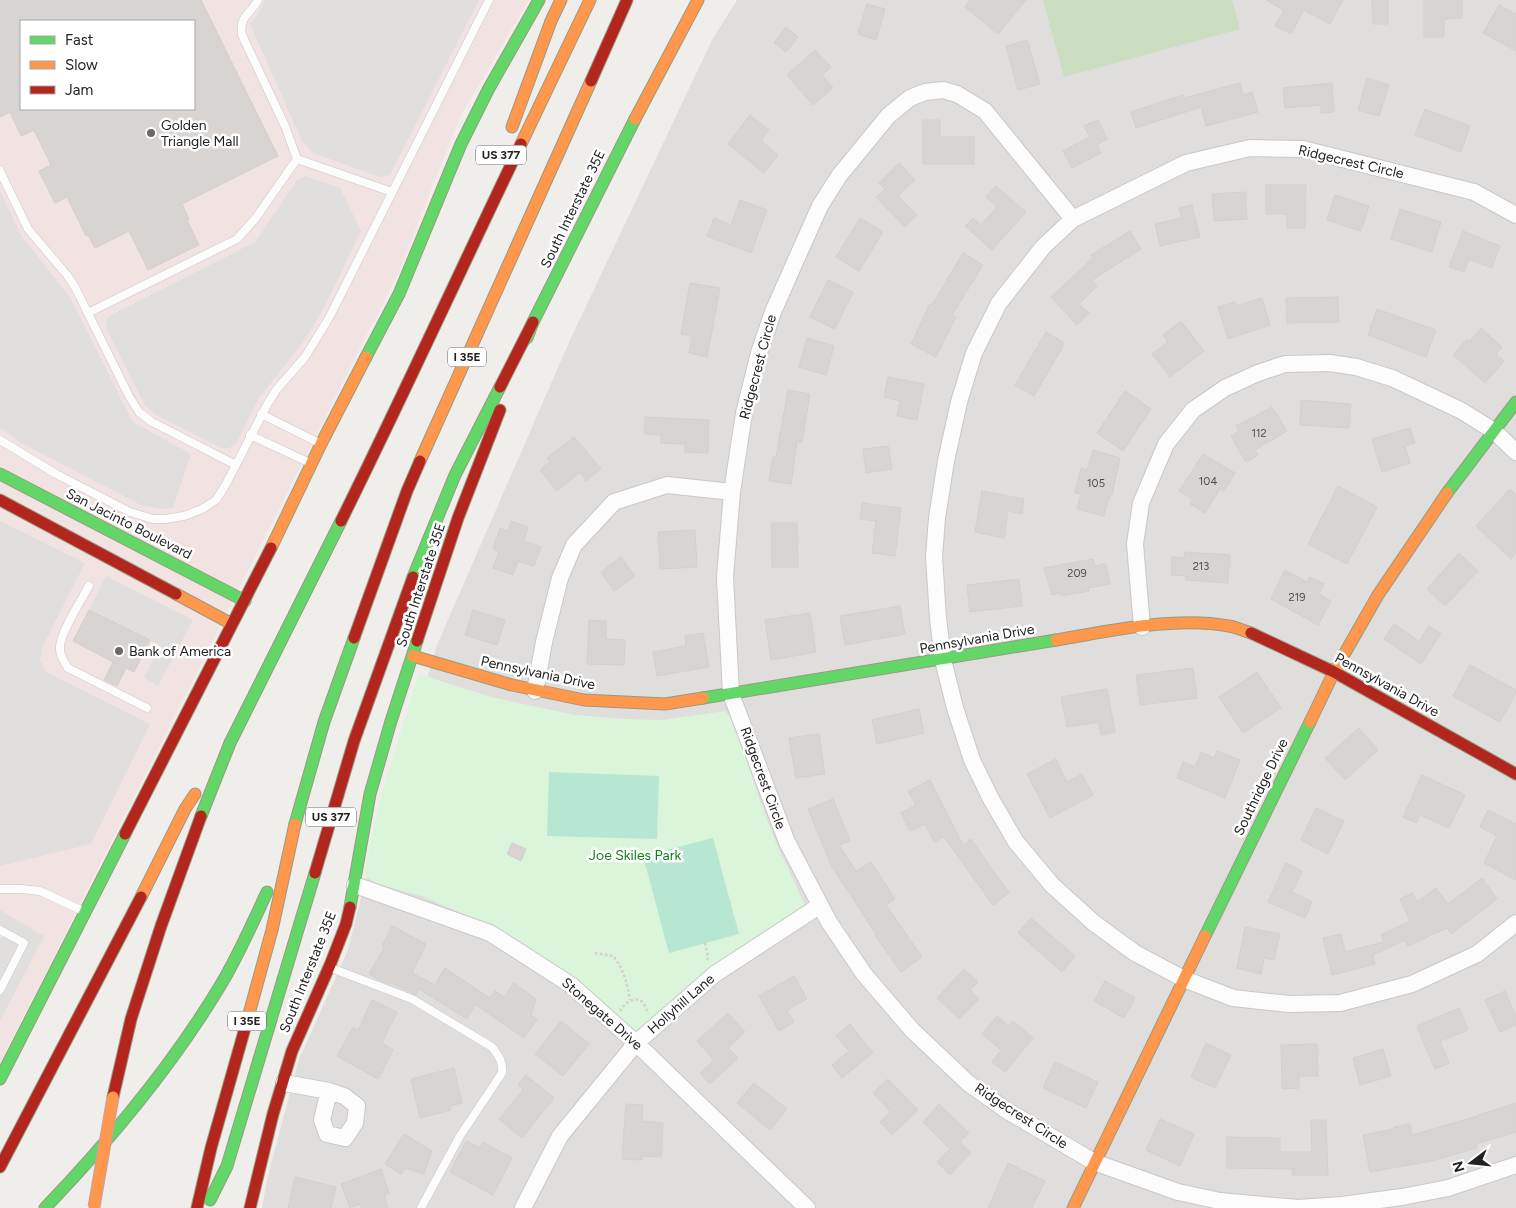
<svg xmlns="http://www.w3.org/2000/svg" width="1516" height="1208" font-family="Figtree,sans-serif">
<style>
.residential{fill:#dfdedc}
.commercial{fill:#f1e3e1;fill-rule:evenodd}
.forest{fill:#cbdec1}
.park{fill:#daf5da}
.pitch{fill:#b7e6d2}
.parking{fill:#e0dfde}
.building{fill:#d7d4d2;stroke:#d3d0cc;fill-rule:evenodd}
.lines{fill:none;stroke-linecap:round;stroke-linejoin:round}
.lane-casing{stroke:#c9c8c7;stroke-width:9}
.street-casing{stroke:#c9c8c7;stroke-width:18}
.fast-casing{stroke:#999a82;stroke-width:13}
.slow-casing{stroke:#999a82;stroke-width:13}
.jam-casing{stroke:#999a82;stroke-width:13}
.path{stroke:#dccecd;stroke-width:2.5;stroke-dasharray:2.5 2.5;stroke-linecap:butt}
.lane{stroke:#fdfcfc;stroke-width:8}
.street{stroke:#fdfcfc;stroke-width:16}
.fast{stroke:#63d668;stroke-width:11}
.slow{stroke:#ff974d;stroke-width:11}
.jam{stroke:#b3261e;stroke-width:11}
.slow-bridge-casing{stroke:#c5a2ac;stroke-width:13;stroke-linecap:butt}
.slow-bridge{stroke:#ff974d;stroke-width:11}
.poi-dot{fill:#6a6968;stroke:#fff;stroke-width:2}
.labels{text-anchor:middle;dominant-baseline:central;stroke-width:5;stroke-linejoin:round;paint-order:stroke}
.number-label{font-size:11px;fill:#4f4e4e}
.shield{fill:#fff;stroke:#646464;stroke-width:1}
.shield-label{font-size:12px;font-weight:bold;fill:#222}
.poi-label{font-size:14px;fill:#222;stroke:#fff;text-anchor:start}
.street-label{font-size:14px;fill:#222;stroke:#fff}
.park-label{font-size:14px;fill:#0c8416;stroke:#fff}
</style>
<rect width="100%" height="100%" fill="#f0eeeb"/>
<path class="residential" d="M737,0H1516V1208H262L267,1180L298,1062L348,950L361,898L437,645L570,340L712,40Z"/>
<path class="commercial" d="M0,0H529L461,115L399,271L0,1063ZM21,21H194V109H21Z"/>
<path class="forest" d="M1043,0H1232L1240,29L1064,77Z"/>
<path class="park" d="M419,674L491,697L575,715L625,719L662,720L725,711L735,723L761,804L776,843L805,905L712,967L635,1032L494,928L425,897L374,883L364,873L381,795Z"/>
<path class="pitch" d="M549,772L659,776L657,839L547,836Z
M713,838L739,934L669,953L643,856Z"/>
<path class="parking" d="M265,0H479L390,175L380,177L313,153L302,141L250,24L260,11Z
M306,176L340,188L361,231L325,306L304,341L259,398L236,444L229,448H221L156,415L144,404L106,328L107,320L109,316L255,242L297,180Z
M0,191L21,235L71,299L133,422L191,454L173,508L163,509L141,505L21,443L0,428Z
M0,521L85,563L42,648L40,660L46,672L150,724L91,844L0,866Z
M106,576L193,620L158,686L144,678L160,645L89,610Z
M0,910L44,936L0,1021V941L4,933L0,930Z"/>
<path class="building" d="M0,0H201L278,156L182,204L189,219L187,220L199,245L148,270L129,231L95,248L88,235L86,236L67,197L55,203L39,171L51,165L34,130L21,136L10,112L0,117ZM21,21H194V109H21Z
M970,0H1026L998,34L965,7Z
M1266,0H1343L1330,24L1304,10L1291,34L1275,26L1284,10Z
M1372,0H1388V24H1373Z
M1424,0H1462V18L1444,19V37H1424Z
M867,4L885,9L876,40L858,34Z
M1499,5L1516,14V51L1483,33Z
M786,27L798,37L786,52L774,43Z
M1027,40L1040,84L1018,90L1006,46Z
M815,50L831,67L822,75L833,88L813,105L787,75Z
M1367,78L1389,85L1379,116L1358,110Z
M1240,83L1243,95L1252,92L1258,112L1206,126L1201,107L1136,128L1131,112L1183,95L1184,98Z
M1332,83L1334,112L1321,113V105L1285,108L1283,88Z
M1425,109L1470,126L1461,152L1415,135Z
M750,115L769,130L761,141L778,155L764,173L728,144Z
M923,120H940V137H974V164H923Z
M1098,120L1107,139L1097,145L1101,153L1072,168L1063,151L1090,137L1084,126Z
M899,163L915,180L898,196L917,215L905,227L876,197L885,189L879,183Z
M1266,185H1306L1305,228H1287V214H1266Z
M996,186L1026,212L992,250L965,226L973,218L981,225L997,207L986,197Z
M1245,192L1247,219L1214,221L1212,194Z
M1335,195L1369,206L1361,231L1327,220Z
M740,200L767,210L751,253L707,236L714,218L731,225Z
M1192,205L1200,237L1160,246L1155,224L1182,218L1179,208Z
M1400,209L1441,222L1432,252L1391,239Z
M860,218L883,232L859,271L836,257Z
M1130,231L1141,249L1092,280L1097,286L1079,304L1089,313L1077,325L1051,297L1093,258L1091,255Z
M1463,231L1500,246L1492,268L1469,259L1464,272L1449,267Z
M963,253L983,265L952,315L956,317L936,357L911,344L930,304L932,305Z
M828,280L853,292L835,329L810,317Z
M690,283L720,288L707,357L689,353L692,336L681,334Z
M1338,297L1339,322L1287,323L1286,298Z
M1262,298L1270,325L1228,339L1218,307L1235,302L1236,306Z
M1377,309L1436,330L1426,357L1368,335Z
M1181,321L1204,351L1170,377L1152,354L1168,342L1163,335Z
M1481,328L1502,347L1496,354L1504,361L1485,383L1453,355L1467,339L1470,341Z
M1046,332L1063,342V346L1034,396L1015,385Z
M807,338L834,346L826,375L799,367Z
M888,377L924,384L917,420L897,416L900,401L884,397Z
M788,390L810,394L802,442H797L791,484L769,481L773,457H776Z
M1125,391L1151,409L1123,451L1097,433Z
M1301,400L1351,404L1349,428L1300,425Z
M1272,407L1287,431L1255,450L1258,455L1246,462L1231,436L1239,431L1236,426Z
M645,417L709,420L708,453L685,452V444L661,443V435L644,434Z
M1410,428L1415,443L1405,446L1410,463L1382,472L1372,439Z
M574,437L601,469L586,481L580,472L557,491L540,470L550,462L547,458Z
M888,446L892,469L866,473L863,449Z
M1093,450L1120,458L1112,495L1110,494L1104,516L1077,509L1081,494L1075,493L1081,468L1087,470Z
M1203,454L1235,473L1224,491L1220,489L1205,513L1190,504L1193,499L1179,491Z
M1338,486L1377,507L1347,564L1308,544Z
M1510,489L1516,495V553L1511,559L1476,526Z
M982,491L1024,499L1022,514L1008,511L1004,538L975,532Z
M862,503L901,508L895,556L872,553L876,521L860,519Z
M511,521L528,527L524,541L541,547L534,566L518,561L513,575L493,568L499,551L493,549L500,528L508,531Z
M771,523H797L798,567H772Z
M695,530L697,567L660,569L658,532Z
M1185,552L1230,555L1228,583L1186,580V576L1171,575L1172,557L1184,558Z
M1459,553L1478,571L1445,606L1427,589Z
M621,557L635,576L614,591L601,572Z
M1093,559L1095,566L1106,564L1110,584L1088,588L1089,591L1061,596V593L1052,595L1044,568Z
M1285,570L1307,582L1310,577L1324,584L1319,594L1331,601L1318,625L1271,599Z
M1019,579L1022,606L970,612L967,585Z
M900,606L905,634L845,645L840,616Z
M89,610L150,640L134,672L126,668L117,686L104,680L113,662L73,641Z
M473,610L505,620L497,645L465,635Z
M810,613L816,652L771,660L765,620Z
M589,620L606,621V639L625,640L624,665L587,664Z
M1394,624L1419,641L1429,626L1441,634L1421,664L1384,639Z
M703,633L709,667L657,676L653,652L686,646L685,636Z
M1470,665L1516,690V693L1500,722L1453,696Z
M1193,668L1197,698L1140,705L1136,675Z
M1257,672L1281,708L1243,733L1219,697Z
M1107,689L1115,732L1101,735L1099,722L1067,727L1061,697Z
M919,709L924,733L877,744L872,720Z
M1359,728L1378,750L1345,780L1325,758Z
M819,734L825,774L796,778L789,738Z
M1217,751L1240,760L1225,798L1177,778L1183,762L1195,767L1201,752L1214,758Z
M1056,759L1067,782L1082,774L1093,795L1050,818L1027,774Z
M1422,775L1465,795L1449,828L1420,815L1416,823L1403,817Z
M930,780L963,845L971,839L1009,893L993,905L944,837L934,842L925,824L910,831L901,813L916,805L908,791Z
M833,799L850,841L839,845L856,871L871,862L895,899L886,905L922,957L901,972L875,935L876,934L832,867L808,809Z
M1316,808L1344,821L1328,854L1301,840Z
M1488,810L1516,824V880L1484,863L1497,836L1480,827Z
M512,843L526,849L521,861L507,854Z
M1286,863L1302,871L1292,892L1312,902L1305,918L1268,902Z
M1482,878L1497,899L1451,934L1447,928L1408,946L1405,940L1373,955L1375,964L1332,975L1323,938L1341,934L1345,952L1384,942L1381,935L1410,921L1400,899L1413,893L1417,902L1436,888L1448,904Z
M1031,918L1075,956L1062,972L1018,933Z
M392,926L426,944L412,973L435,985L445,968L490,998L495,991L504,997L514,983L536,999L531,1015L537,1019L524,1038L476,1005L467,1019L419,989L416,995L390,982L389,984L385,983L369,974L384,948L382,946Z
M1245,927L1280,934L1274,960L1264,958L1261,974L1237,968Z
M964,969L978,982L970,990L979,999L959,1019L937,998Z
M794,976L807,999L787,1010L794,1022L779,1031L759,996Z
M1105,981L1135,998L1124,1018L1094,1001Z
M1505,991L1516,1016V1025L1500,1032L1485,1000Z
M372,1000L397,1012L382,1043L393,1050L378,1079L337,1056L353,1027L358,1030Z
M1459,1008L1468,1030L1440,1041L1449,1063L1435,1069L1417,1026Z
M728,1013L745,1032L728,1048L738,1058L710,1084L700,1073L714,1060L697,1041Z
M997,1016L1009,1026L1013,1021L1033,1038L1005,1072L992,1062L1001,1050L982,1034Z
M561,1021L589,1044L563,1076L535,1054Z
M850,1024L873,1053L842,1078L832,1065L849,1051L836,1036Z
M1206,1043L1231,1055L1215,1088L1191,1077Z
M1317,1044L1318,1076H1299V1088L1282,1089L1281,1045Z
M1383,1049L1391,1076L1360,1085L1353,1058Z
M1055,1062L1098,1082L1086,1108L1043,1088Z
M454,1068L462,1103L450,1106L451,1110L420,1118L411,1079Z
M526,1075L554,1098L522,1138L499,1119L523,1090L518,1085Z
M888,1079L918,1110L892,1135L880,1122L891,1112L873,1093Z
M754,1083L787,1109L770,1130L737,1103Z
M1516,1103V1132L1476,1144L1477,1148L1431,1161L1370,1172L1363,1135L1394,1129V1127L1410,1124L1412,1135L1478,1116V1115Z
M626,1104L643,1105L642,1121L663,1123L661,1157L642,1156V1160L622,1159Z
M939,1104L969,1133L960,1142L971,1153L950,1175L937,1162L950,1149L923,1122Z
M1160,1119L1194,1134L1180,1166L1146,1150Z
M1311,1120H1326L1328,1175H1293L1292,1169L1227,1168V1137L1280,1138V1152H1312Z
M404,1134L432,1151L424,1174L405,1168L401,1174L385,1164Z
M466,1141L480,1148L483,1142L512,1158L493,1195L450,1172Z
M1008,1163L1045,1181L1032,1208H988Z
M381,1169L389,1193L384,1195L388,1208H361L359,1204L350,1208L341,1184Z
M295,1177L336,1187L331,1208H288Z"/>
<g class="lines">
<defs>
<path id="lane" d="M258,0C250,15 239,16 242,35L285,126L297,159L392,192
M0,171L28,229L67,275L75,287L129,396L139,412L152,422L236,465
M88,313L237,239L255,219L297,159
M261,414L319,443
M250,435L310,463
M0,440L56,474L130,512L153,519H165L184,516L202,509L216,500L225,486L268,403L277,389L305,357L329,318L489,0
M89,586C81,600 61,632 60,646C59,655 64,661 68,668L147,708
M0,889H21L40,891L83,911
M0,930L24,943L0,990
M331,968L412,999L492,1047C499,1056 503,1062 502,1073L460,1136L421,1208"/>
<path id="street" d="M1516,215L1474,192L1303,149L1250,148L1186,163L1073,219L1043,247L999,303L974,353L959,402L946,461L937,518L934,557L938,618L943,660L955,708L972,760L991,799L1016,842L1052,885L1094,923L1135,953L1184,979L1233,998L1289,1004L1340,1003L1412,984L1477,954L1516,923
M1073,219L985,111L957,94L943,90L925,92L910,98L888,116L839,176L820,206L791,271L773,312L759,353L744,413L732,492L725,577L731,694L787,842L829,922L864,974L912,1030L968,1083L1006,1110L1094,1162L1178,1192L1220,1201L1298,1208L1342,1205L1402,1197L1448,1188L1516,1165
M1142,627L1135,544L1141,503L1166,444L1193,410L1225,388L1258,373L1285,364L1330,363L1356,367L1392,378L1460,410L1494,431L1516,452
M535,691L544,642L560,578L574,545L614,502L667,485L732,492
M355,885L490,933L571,985L636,1043L807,1208
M284,1083L329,1091
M329,1091L344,1096L357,1106L355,1123L345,1138L327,1134L322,1120Z
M523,1208L560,1136L636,1043L715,974L819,906"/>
<path id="fast" d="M527,338L533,322L635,119
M366,357L399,294L461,144L488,90L539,0
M0,474L245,601
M1447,493L1516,402
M413,577L455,475L500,387
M703,698L1056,640
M201,816L230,743L341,521
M295,824L324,722L354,638
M350,907L370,794L391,721L417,641
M1205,936L1310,722
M0,1079L125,834
M210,1200L227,1166L315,873
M45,1208C112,1138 174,1064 223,981C240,952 253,922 267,892"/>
<path id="slow" d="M635,119L698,0
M512,127L551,21L561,0
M521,144L590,0
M420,461L591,81
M271,548L321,444L366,357
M176,594L232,624
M1056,640C1111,631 1174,616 1229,626C1236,627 1244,631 1251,633
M413,656L512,685L584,700L665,704L703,698
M1310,722L1334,672L1378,595L1447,493
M141,897L185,809L195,794
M247,1021L272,930L295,824
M1073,1208L1205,936"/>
<path id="jam" d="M591,81L627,0
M500,387L533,322
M0,500L176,594
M341,521C403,396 461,269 521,144
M1251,633L1334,672L1516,774
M354,638L407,491L420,461
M417,641L458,518L500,410
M125,834L271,548
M315,873L354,741L413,577
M113,1097L131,1019L161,926L201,816
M0,1167L141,897
M197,1208L211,1148L247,1021
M250,1208L273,1114L292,1051L330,965L346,924L350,907"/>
</defs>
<use href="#lane" class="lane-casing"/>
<use href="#street" class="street-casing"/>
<use href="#fast" class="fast-casing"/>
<use href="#slow" class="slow-casing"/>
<use href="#jam" class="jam-casing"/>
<path class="path" d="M705,943L708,957L707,962
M595,953L613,956C624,969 627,983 630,1000
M620,1011C625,1002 639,993 645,1006C647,1009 647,1012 648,1014"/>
<use href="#lane" class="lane"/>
<use href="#street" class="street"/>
<use href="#fast" class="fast"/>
<use href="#slow" class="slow"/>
<use href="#jam" class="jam"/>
<defs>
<path id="slow-bridge" d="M94,1207L113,1097"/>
</defs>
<use href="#slow-bridge" class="slow-bridge-casing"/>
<use href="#slow-bridge" class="slow-bridge"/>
</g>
<g class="poi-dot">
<circle cx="151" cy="133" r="5"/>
<circle cx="119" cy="651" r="5"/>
</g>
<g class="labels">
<g class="number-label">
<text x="1259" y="433">112</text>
<text x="1208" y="481">104</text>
<text x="1096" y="483">105</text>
<text x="1201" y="566">213</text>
<text x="1077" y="573">209</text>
<text x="1297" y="597">219</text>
</g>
<g class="shield">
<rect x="476" y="145.5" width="50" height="19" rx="4"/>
<rect x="448" y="347.5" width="38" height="19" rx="4"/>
<rect x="306" y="807.5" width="50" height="19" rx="4"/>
<rect x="228" y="1011.5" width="38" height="19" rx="4"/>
</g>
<g class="shield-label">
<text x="501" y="155">US 377</text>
<text x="467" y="357">I 35E</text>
<text x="331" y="817">US 377</text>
<text x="247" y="1021">I 35E</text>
</g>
<g class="poi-label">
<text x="161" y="125">Golden<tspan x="161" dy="16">Triangle Mall</tspan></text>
<text x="129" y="651">Bank of America</text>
</g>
<g class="street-label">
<text transform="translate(1351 162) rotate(13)">Ridgecrest Circle</text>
<text transform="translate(573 209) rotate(-64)">South Interstate 35E</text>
<text transform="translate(758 367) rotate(-75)">Ridgecrest Circle</text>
<text transform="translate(129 524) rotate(27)">San Jacinto Boulevard</text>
<text transform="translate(421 585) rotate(-72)">South Interstate 35E</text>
<text transform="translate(977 639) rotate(-10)">Pennsylvania Drive</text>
<text transform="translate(538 673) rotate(12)">Pennsylvania Drive</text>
<text transform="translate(1387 685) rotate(29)">Pennsylvania Drive</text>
<text transform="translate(763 778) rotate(70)">Ridgecrest Circle</text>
<text transform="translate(1261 787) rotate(-64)">Southridge Drive</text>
<text transform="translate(308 972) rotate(-68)">South Interstate 35E</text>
<text transform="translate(681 1004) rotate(-41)">Hollyhill Lane</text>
<text transform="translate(602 1014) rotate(41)">Stonegate Drive</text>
<text transform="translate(1021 1116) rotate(33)">Ridgecrest Circle</text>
</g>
<g class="park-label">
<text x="635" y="855">Joe Skiles Park</text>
</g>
</g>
<rect x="20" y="20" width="175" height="90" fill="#ffffff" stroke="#a7a7a7"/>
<rect x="30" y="36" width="25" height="8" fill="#63d668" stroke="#a7a7a7"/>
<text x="65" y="45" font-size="15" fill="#222222">Fast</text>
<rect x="30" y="61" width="25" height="8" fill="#ff974d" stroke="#a7a7a7"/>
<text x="65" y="70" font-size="15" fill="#222222">Slow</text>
<rect x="30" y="86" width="25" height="8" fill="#b3261e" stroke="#a7a7a7"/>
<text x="65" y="95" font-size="15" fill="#222222">Jam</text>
<g transform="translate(1471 1163) rotate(254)" stroke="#ffffff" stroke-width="4" paint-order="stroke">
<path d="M0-4L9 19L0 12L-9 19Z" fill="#222222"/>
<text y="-8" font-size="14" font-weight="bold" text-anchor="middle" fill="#222222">N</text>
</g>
</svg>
